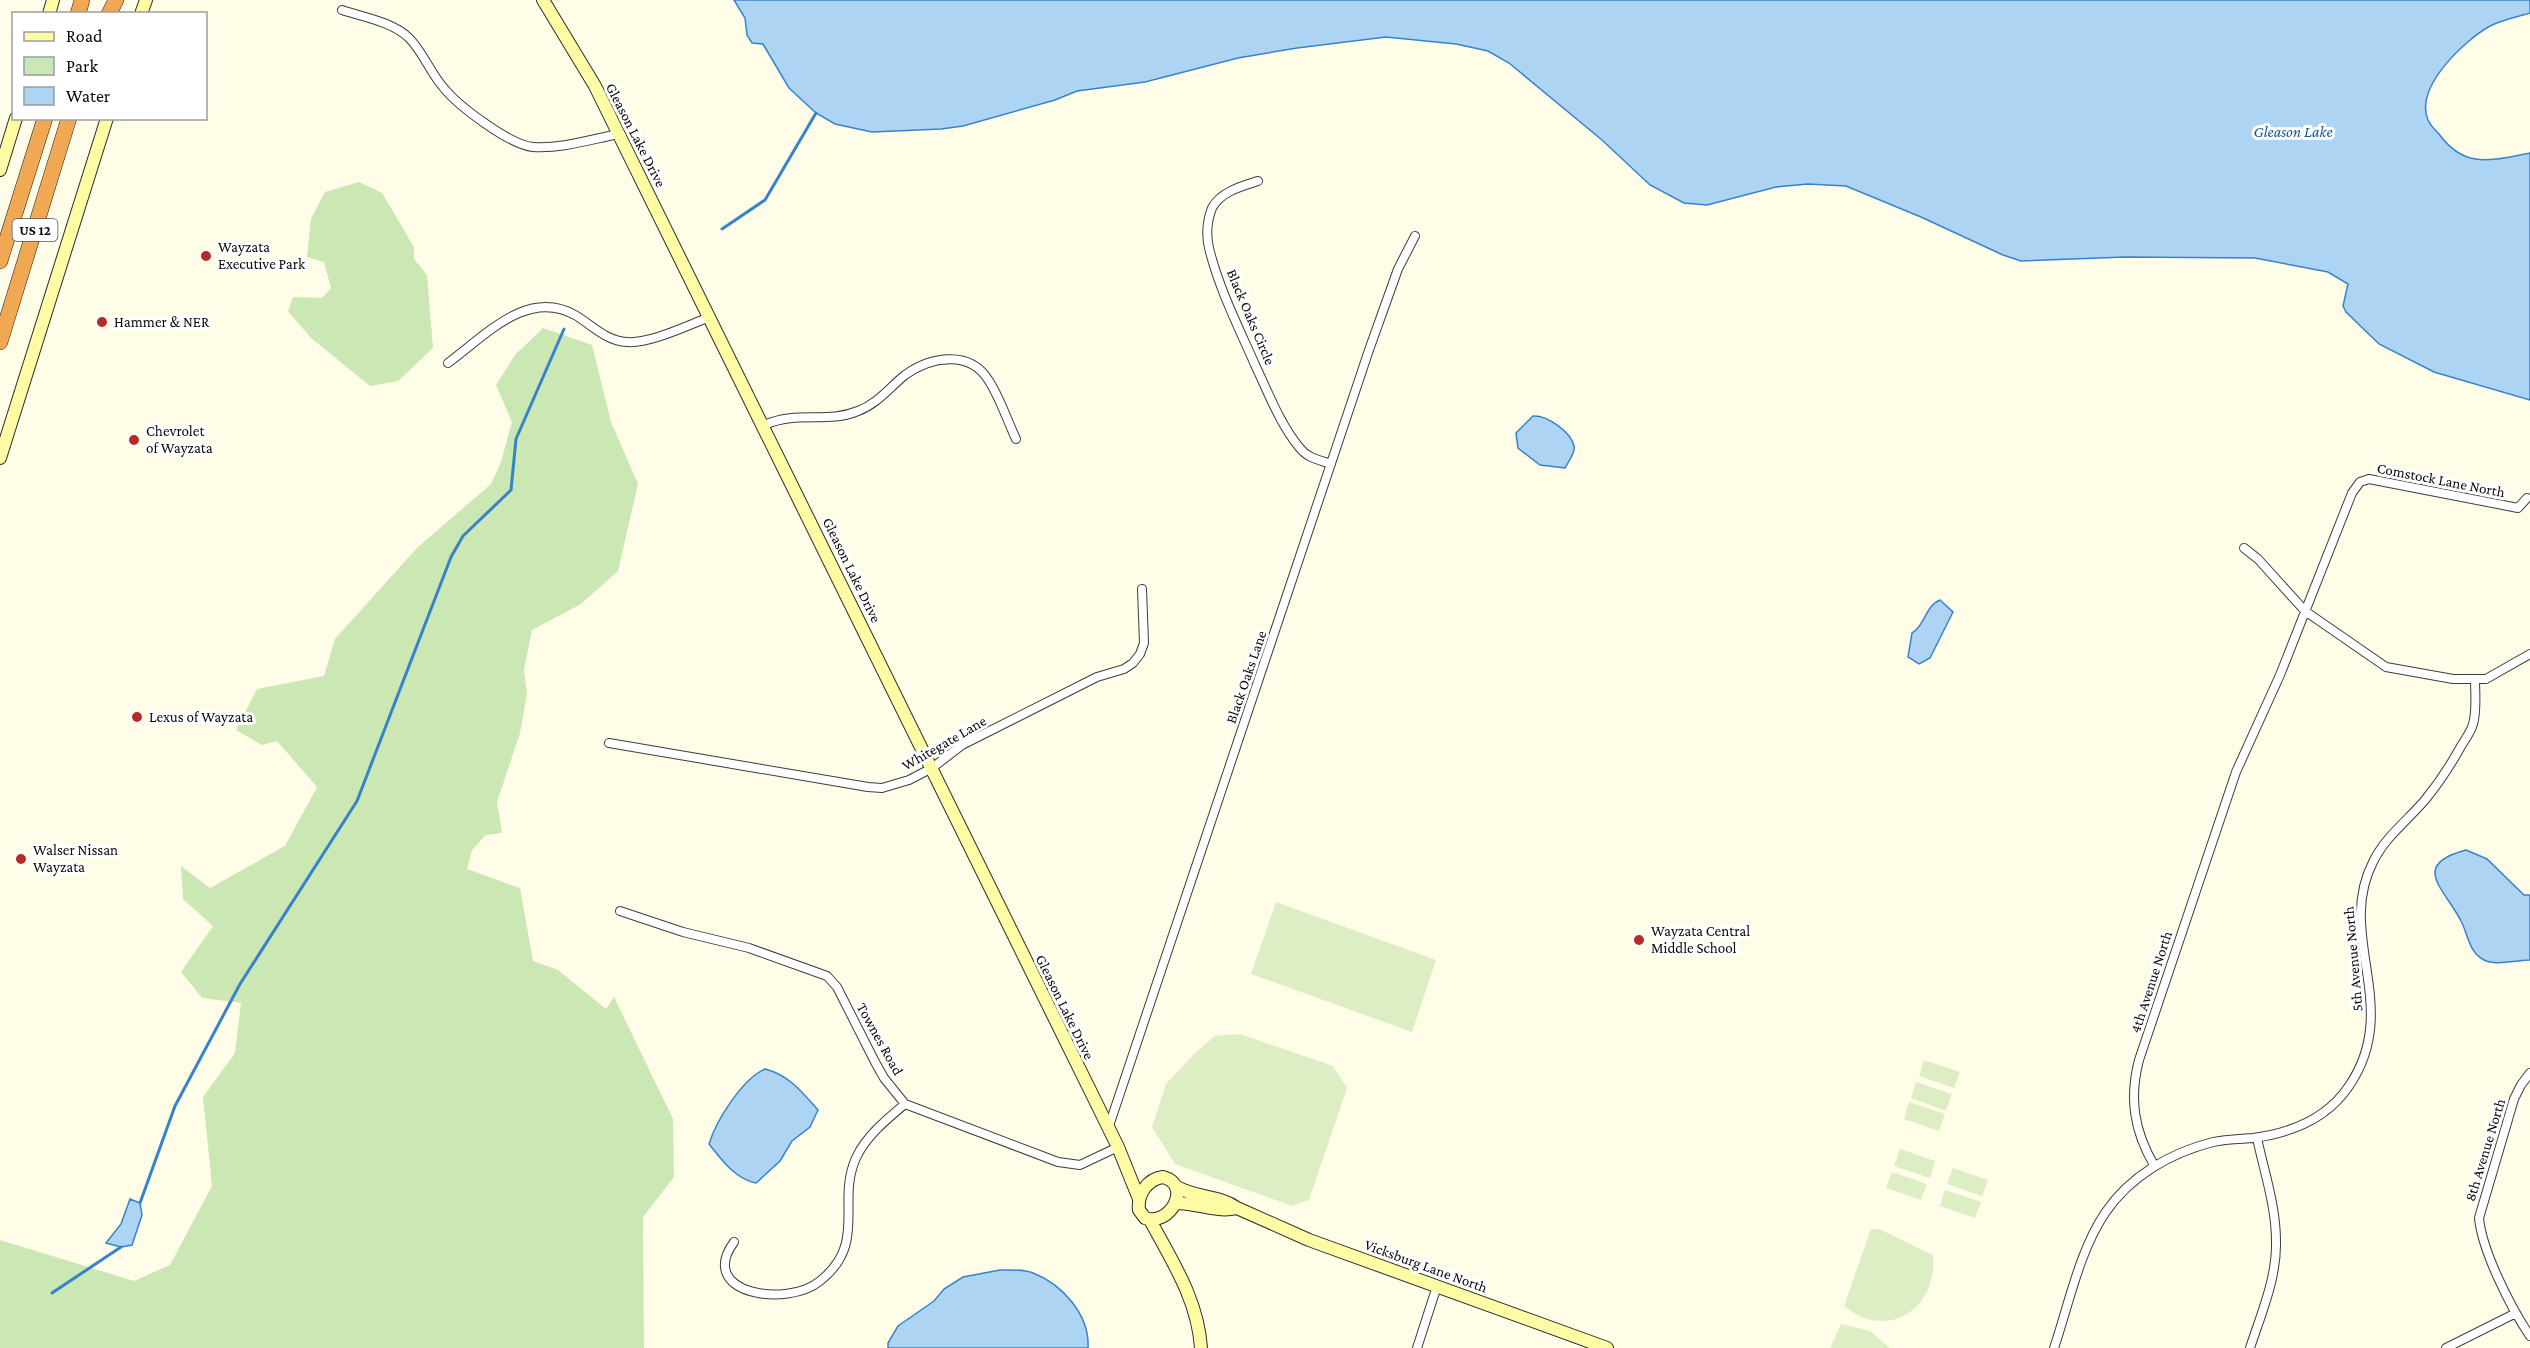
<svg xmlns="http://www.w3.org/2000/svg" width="2530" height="1348" font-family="'Crimson Pro',serif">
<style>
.green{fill:#cae7b4}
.pitch{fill:#ddeec5}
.water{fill:#aed4f4;stroke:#3783ca;stroke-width:1.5}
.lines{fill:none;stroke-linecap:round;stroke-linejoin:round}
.stream{stroke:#3783ca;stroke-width:3}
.street-casing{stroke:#3d3d3d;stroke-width:10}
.secondary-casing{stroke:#2c2c2c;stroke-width:14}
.highway-casing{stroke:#1b1b1b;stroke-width:16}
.street{stroke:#fff;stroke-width:8}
.secondary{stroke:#fdfba4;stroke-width:12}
.highway{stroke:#f1a853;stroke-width:15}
.poi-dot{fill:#b62b27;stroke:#fff;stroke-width:2}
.labels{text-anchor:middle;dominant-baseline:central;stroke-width:6;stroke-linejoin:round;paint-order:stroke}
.shield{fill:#fff;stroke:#545454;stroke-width:1.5}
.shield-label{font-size:14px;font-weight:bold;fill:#0a0a0a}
.street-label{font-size:15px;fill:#0a0a0a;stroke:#fff}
.poi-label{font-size:15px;fill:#0a0a0a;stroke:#fff;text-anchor:start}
.water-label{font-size:16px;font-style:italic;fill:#185698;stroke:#fff}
</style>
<rect width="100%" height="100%" fill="#fffce8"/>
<path class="green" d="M359,182L382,193L414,247V259L427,275L433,348L398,381L370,386L311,338L288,311L293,297L322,298L331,288L324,262L307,257L311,219L325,192Z
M543,328L592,345L611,422L638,484L618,571L581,604L532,630L524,670L527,694L520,733L497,802L502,833L486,835L472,850L467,869L520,888L533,961L558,970L606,1009L614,997L673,1119L674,1177L643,1217L644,1348H0V1240L134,1281L170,1265L212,1186L203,1097L235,1053L241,1003L202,998L181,972L213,926L183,899L181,866L210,888L285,846L317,787L277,741L262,745L236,730L257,689L324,676L335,639L418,547L491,484L501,462L512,422L496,385L515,355Z"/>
<path class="pitch" d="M1276,902L1436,960L1412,1032L1251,974Z
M1240,1034L1333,1066L1347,1088L1309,1200L1292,1206L1175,1164L1152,1127L1166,1084L1196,1052L1215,1036Z
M1924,1060L1960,1072L1954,1088L1919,1076Z
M1916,1082L1952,1094L1946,1111L1911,1098Z
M1909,1102L1945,1114L1939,1131L1904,1119Z
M1900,1149L1935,1161L1930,1178L1894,1166Z
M1953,1168L1988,1180L1982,1196L1947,1184Z
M1892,1172L1927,1184L1921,1200L1886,1188Z
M1945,1190L1981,1202L1975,1218L1940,1206Z
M1871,1229H1879L1933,1255C1938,1309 1887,1342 1844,1306Z
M1841,1324L1870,1331L1890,1348H1830Z"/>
<path class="water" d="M734,0H2530V13C2517,17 2502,20 2490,26C2465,40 2414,87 2428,120C2430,125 2435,130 2439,134C2465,170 2492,160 2530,153V400L2434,372L2379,344L2346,312L2343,306L2348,284L2328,272L2255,258L2125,257L2021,261L2003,255L1921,217L1846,186L1808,184L1776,187L1707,205L1684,203L1650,185L1602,140L1509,63L1488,51L1456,44L1386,37L1297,48L1238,58L1145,82L1077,91L1055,100L963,126L941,129L872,132L835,124L816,113L789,88L763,44L752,43L747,35L745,18Z
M1533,416C1547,415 1571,432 1574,446C1576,452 1568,462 1565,468L1540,465L1518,448L1516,433Z
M1940,600L1953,612L1930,658L1919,664L1908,657L1912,633C1925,626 1925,606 1940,600Z
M2466,850L2487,859L2524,895H2530V960C2517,960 2495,966 2484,960C2469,953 2468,934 2461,921C2445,889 2409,865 2466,850Z
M765,1069C789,1075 802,1092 818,1110L810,1127L792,1141L780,1161L756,1183C735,1179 722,1160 709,1144C716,1121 742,1079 765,1069Z
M130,1199L140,1203L142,1215L132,1245L121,1247L106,1243L121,1224Z
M1000,1270C1010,1270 1024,1269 1033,1273C1062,1284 1090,1315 1088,1348H888V1343L898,1326L934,1301L944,1289L963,1277Z"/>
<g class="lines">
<path class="stream" d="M722,229L765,200L816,113
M140,1203L175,1106L240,984L357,801L451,557L463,536L511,490L516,439L564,329
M52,1293L121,1247"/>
<defs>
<path id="street" d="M342,10C363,17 393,22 409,38C423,52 430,72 443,87C458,106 510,145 533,147C561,149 592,139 619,134
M1258,181C1242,186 1220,192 1212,208C1207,221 1206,235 1209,248C1219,289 1239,328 1256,367C1269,394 1280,424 1299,447C1307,458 1319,460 1331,464
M448,363C485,336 527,288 575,315C592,325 606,341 627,342C650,344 688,325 710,317
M764,425C799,410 826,424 858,411C877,404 889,388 905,375C930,357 970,349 989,381C1000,398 1007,420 1016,439
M2244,548L2258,559L2305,611L2386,667L2453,679H2486L2530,654
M609,743L868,787L882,788L909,780L932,768L962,745L1097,677L1124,669L1133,663L1140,654L1144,643L1142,589
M620,911L683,932L749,948L827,976L837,987L875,1062L884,1078L905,1104L1058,1162L1080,1165L1118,1147
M2530,1073L2521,1085L2514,1099L2479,1218C2482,1251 2511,1308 2530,1336
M1108,1129L1369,350L1398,269L1415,236
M2154,1165C2134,1131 2129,1098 2139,1060L2236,772L2280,675L2352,493L2360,482L2369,479L2518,508L2527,498
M734,1242C696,1294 787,1308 820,1281C868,1243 836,1202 856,1158C866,1136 887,1119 905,1104
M1417,1348L1437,1286
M2054,1348C2069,1304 2079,1252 2105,1213C2130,1176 2170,1153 2213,1142C2226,1139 2240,1139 2253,1138C2291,1133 2327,1119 2349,1086C2403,1007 2335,936 2373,862C2385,837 2407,821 2425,800C2438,784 2450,766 2460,748C2464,741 2471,732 2473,724C2477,711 2475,693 2475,679
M2250,1348C2261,1314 2277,1278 2276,1241C2276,1206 2264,1171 2257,1138
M2446,1348L2516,1313"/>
<path id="secondary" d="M543,0L595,86L1118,1147L1139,1199
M49,14L53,0
M141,14L146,0
M0,170L16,118
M0,458L107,118
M1163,1177C1193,1185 1170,1227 1145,1218L1139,1210C1137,1195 1147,1179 1163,1177Z
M1177,1187C1196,1198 1219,1195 1237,1208L1309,1240L1607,1348
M1176,1203C1197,1203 1216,1213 1237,1208
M1150,1220C1172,1261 1198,1300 1201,1348"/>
<path id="highway" d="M78,14L82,0
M109,14L116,0
M0,261L45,118
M0,342L69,118"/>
</defs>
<use href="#street" class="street-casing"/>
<use href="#secondary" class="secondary-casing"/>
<use href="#highway" class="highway-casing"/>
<use href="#street" class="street"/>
<use href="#secondary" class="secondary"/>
<use href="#highway" class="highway"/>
</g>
<g class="poi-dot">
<circle cx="206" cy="256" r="6"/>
<circle cx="102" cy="322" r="6"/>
<circle cx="134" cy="440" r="6"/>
<circle cx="137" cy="717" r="6"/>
<circle cx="21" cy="859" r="6"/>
<circle cx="1639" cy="940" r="6"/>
</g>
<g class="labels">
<rect class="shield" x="12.5" y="219" width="45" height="22" rx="4.5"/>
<g class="shield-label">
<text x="35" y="230">US 12</text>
</g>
<g class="street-label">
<text transform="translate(636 135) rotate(63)">Gleason Lake Drive</text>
<text transform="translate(1251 317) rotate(67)">Black Oaks Circle</text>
<text transform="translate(2441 480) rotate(11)">Comstock Lane North</text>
<text transform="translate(852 570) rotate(64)">Gleason Lake Drive</text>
<text transform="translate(1246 677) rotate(-71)">Black Oaks Lane</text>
<text transform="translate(944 743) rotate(-30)">Whitegate Lane</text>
<text transform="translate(2353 959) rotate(-95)">5th Avenue North</text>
<text transform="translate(2151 982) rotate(-72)">4th Avenue North</text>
<text transform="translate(1065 1007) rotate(64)">Gleason Lake Drive</text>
<text transform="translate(880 1039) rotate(61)">Townes Road</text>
<text transform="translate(2485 1150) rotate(-73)">8th Avenue North</text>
<text transform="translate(1426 1266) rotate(20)">Vicksburg Lane North</text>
</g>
<g class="poi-label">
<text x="218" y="247">Wayzata<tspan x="218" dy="17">Executive Park</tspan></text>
<text x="114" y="322">Hammer &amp; NER</text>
<text x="146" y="431">Chevrolet<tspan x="146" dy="17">of Wayzata</tspan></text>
<text x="149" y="717">Lexus of Wayzata</text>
<text x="33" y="850">Walser Nissan<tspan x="33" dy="17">Wayzata</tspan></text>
<text x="1651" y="931">Wayzata Central<tspan x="1651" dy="17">Middle School</tspan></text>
</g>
<g class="water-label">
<text x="2293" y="131">Gleason Lake</text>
</g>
</g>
<rect x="12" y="12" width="195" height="108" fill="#ffffff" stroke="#9d9d9d" stroke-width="1.5"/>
<rect x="24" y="32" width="30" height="9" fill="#fdfba4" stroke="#9d9d9d" stroke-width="1.5"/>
<text x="66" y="42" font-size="18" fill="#0a0a0a">Road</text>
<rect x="24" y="57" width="30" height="18" fill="#cae7b4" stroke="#9d9d9d" stroke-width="1.5"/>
<text x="66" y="72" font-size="18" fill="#0a0a0a">Park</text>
<rect x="24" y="87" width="30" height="18" fill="#aed4f4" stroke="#9d9d9d" stroke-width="1.5"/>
<text x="66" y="102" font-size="18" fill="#0a0a0a">Water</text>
</svg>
